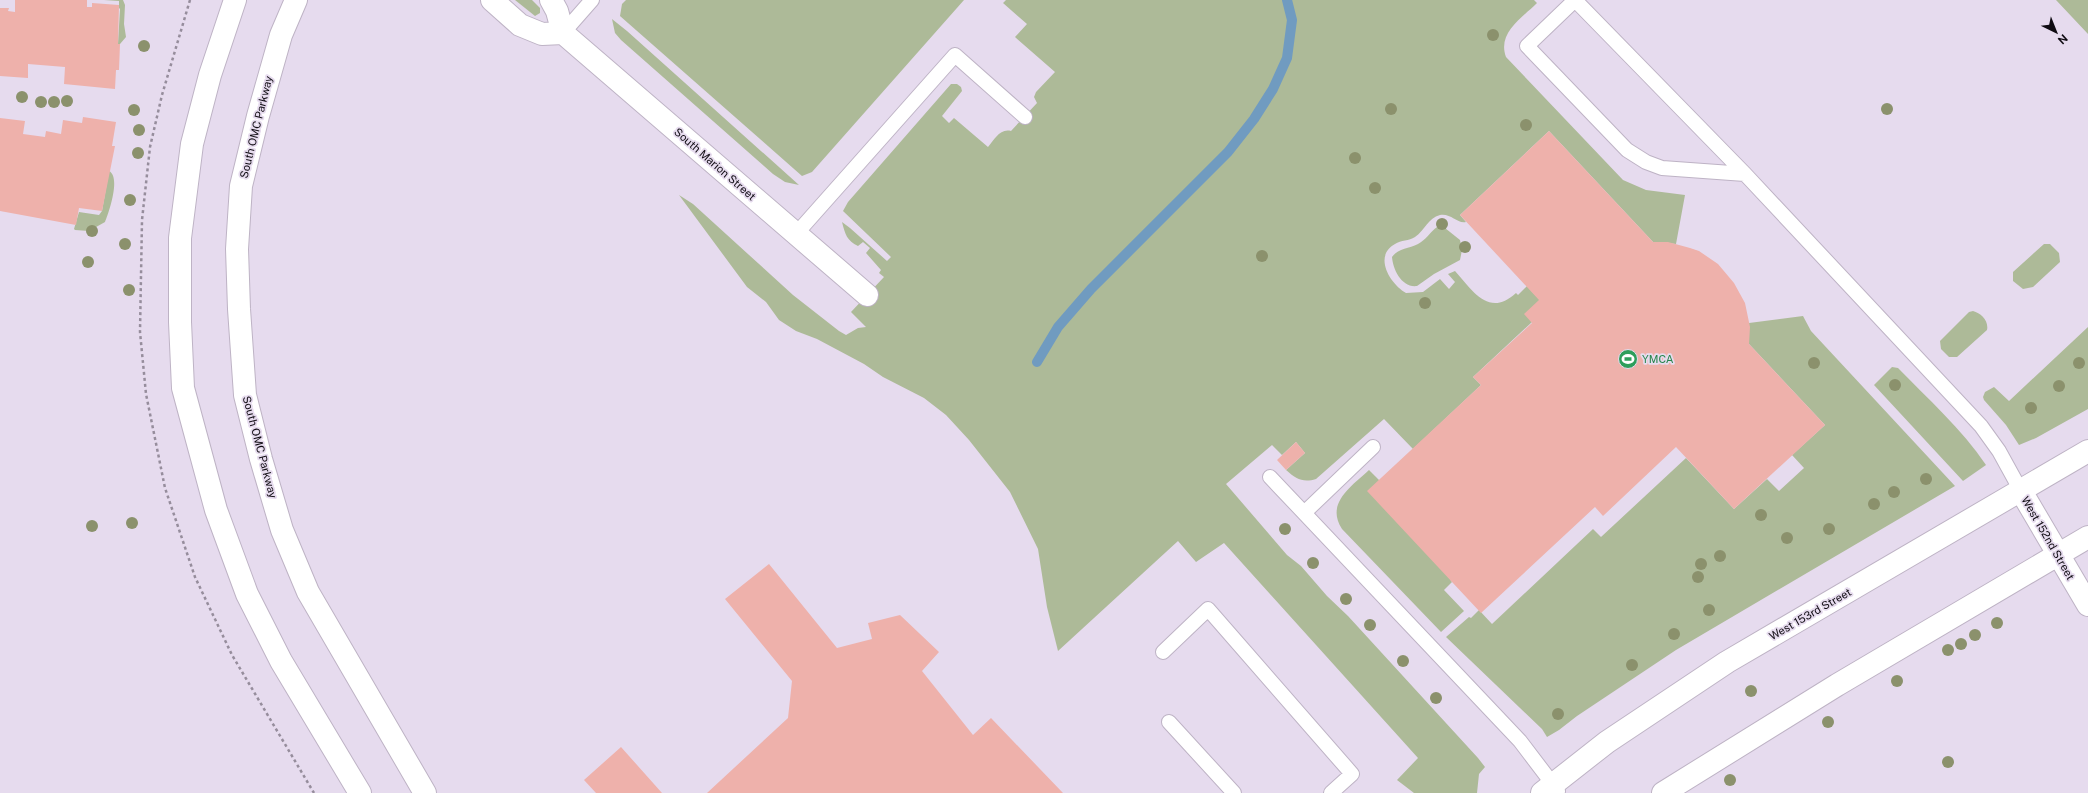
<svg xmlns="http://www.w3.org/2000/svg" width="2088" height="793" font-family="'Public Sans',sans-serif">
<style>
.green{fill:#adba98}
.lines{fill:none;stroke-linecap:round;stroke-linejoin:round}
.stream{stroke:#709bc0;stroke-width:10}
.building{fill:#eeb1ab}
.lane-casing{stroke:#beb3c5;stroke-width:16}
.street-casing{stroke:#beb3c5;stroke-width:24}
.path{stroke:#968d9c;stroke-width:2.5;stroke-dasharray:3 3;stroke-linecap:butt}
.lane{stroke:#fff;stroke-width:14}
.street{stroke:#fff;stroke-width:22}
.tree{fill:#8b916c}
.labels{text-anchor:middle;dominant-baseline:central;stroke-width:3.5;stroke-linejoin:round;paint-order:stroke}
.street-label{font-size:11px;fill:#0f0b12;stroke:#e6dbee}
.leisure-label{font-size:11px;fill:#27864d;stroke:#e6dbee;text-anchor:start}
</style>
<rect width="100%" height="100%" fill="#e6dbee"/>
<path class="green" d="M104,0H123L125,5L124,24L126,37L120,44H118L120,9L119,8V1Z
M515,0H532L540,8V13L535,16Z
M626,0H964L812,172L802,176L620,16L622,4Z
M1006,0H1534L1537,3C1522,18 1497,33 1506,57L1623,180L1646,190L1685,195L1676,244L1653,242L1549,131L1460,215L1466,222C1457,224 1451,213 1440,215C1428,218 1425,230 1415,237C1409,241 1401,240 1395,244C1373,256 1390,284 1406,293L1423,292L1440,279L1449,289L1455,282L1448,274L1455,271C1473,291 1489,318 1516,293L1518,295L1527,286L1547,308L1473,377L1481,385L1413,449L1384,419L1316,479C1303,483 1296,479 1286,470L1305,453L1296,442L1282,455L1272,445L1226,484L1287,555L1301,566L1327,596L1348,616L1478,758L1485,767L1479,774L1477,793H1414L1397,780L1418,758L1224,543L1196,562L1178,541L1058,651L1047,607L1038,549L1010,492L969,440L946,415L924,398L883,377L864,364L817,339L796,331L779,320L766,302L747,287L679,195L693,204L793,295L839,331L846,335L858,328L866,327L851,312L884,277L879,273L881,270L866,253L870,248L863,242L858,246C847,241 845,234 842,222L850,228L887,261L891,257L843,211L848,202L951,84H957L961,87L962,91L942,116L949,123L954,118L988,147C994,140 1000,128 1011,131L1037,103L1034,97L1036,92L1055,72L1015,37L1027,24L1003,3Z
M2056,0H2088V34Z
M612,19L627,31L799,185L785,182L773,174L621,40L615,33Z
M109,171C121,177 109,212 105,222L89,231L75,230L74,229L79,212L99,215L102,211Z
M1437,227L1445,228L1460,240L1462,250L1460,260L1434,274L1417,286C1402,288 1393,270 1392,257C1398,248 1409,249 1418,244C1426,240 1430,232 1437,227Z
M2044,244H2050L2059,253L2060,262L2033,287L2023,289L2013,281V272Z
M1973,311C1981,313 1989,321 1987,330L1957,357H1949L1941,349L1940,341L1969,312Z
M1803,316L1811,331L1955,486L1676,650L1577,716L1559,730L1547,737L1542,729L1446,637L1469,617L1471,618L1479,610L1492,624L1593,529L1601,537L1686,458L1734,509L1767,479L1779,491L1804,468L1792,455L1825,425L1749,344V323Z
M2088,327V409L2036,438L2019,445L2006,425L1984,400L1983,397L1985,392L1994,387L2009,401Z
M1892,367L1898,368C1928,399 1962,429 1986,465L1963,481L1874,385Z
M1369,470L1379,480L1452,582L1444,590L1464,611L1441,632L1342,529C1325,503 1352,486 1369,470Z"/>
<g class="lines">
<path class="stream" d="M1037,362L1058,327L1091,289L1228,152L1254,119L1273,89L1287,58L1292,20L1287,0"/>
</g>
<path class="building" d="M15,0H87V7H92V3L119,5L118,44H120L119,70H116L115,89L64,84L65,67L28,64V78L0,76V8H9L8,11L15,12Z
M83,117L116,122L112,146H115L102,211L79,208L76,225L0,211V118L25,121L23,134L45,137L46,131L61,134L63,120L82,123Z
M1549,131L1653,242H1668L1690,248L1699,251L1718,264L1734,283L1745,303L1750,327L1749,344L1825,425L1734,509L1676,447L1603,516L1595,507L1481,613L1367,491L1481,385L1473,377L1532,323L1524,314L1539,300L1460,215Z
M1296,442L1305,453L1286,470L1277,460Z
M769,564L837,648L872,639L868,623L900,615L939,652L922,671L973,735L991,718L1063,793H707L788,718L792,681L725,599Z
M621,747L662,793H596L584,780Z"/>
<g class="lines">
<defs>
<path id="lane" d="M563,33L592,0
M1745,174L1662,168L1646,162L1627,150L1527,46L1575,0L1745,174L1981,426L1999,451L2021,491
M796,234L955,55L1025,117
M1270,477L1520,741L1558,791
M1304,513L1373,447
M1163,652L1208,609L1352,774L1331,793
M1169,722L1234,793"/>
<path id="street" d="M235,0L210,75L192,144L180,238V322L183,388L216,510L247,594L281,661L360,793
M296,0L281,35L258,116L241,186L237,249L239,309L245,395L261,459L282,530L308,592L425,793
M492,0L520,25L542,34L563,33
M551,0L557,11L563,33L867,295
M2021,491L2088,605
M1542,793L1607,742L1727,662L2088,451
M1663,793L1837,685L2088,537"/>
</defs>
<use href="#lane" class="lane-casing"/>
<use href="#street" class="street-casing"/>
<path class="path" d="M190,0L162,95L150,147L142,220L140,332L146,394L165,488L195,577L232,655L314,793"/>
<use href="#lane" class="lane"/>
<use href="#street" class="street"/>
</g>
<g class="tree">
<circle cx="1493" cy="35" r="6"/>
<circle cx="144" cy="46" r="6"/>
<circle cx="22" cy="97" r="6"/>
<circle cx="67" cy="101" r="6"/>
<circle cx="41" cy="102" r="6"/>
<circle cx="54" cy="102" r="6"/>
<circle cx="1391" cy="109" r="6"/>
<circle cx="1887" cy="109" r="6"/>
<circle cx="134" cy="110" r="6"/>
<circle cx="1526" cy="125" r="6"/>
<circle cx="139" cy="130" r="6"/>
<circle cx="138" cy="153" r="6"/>
<circle cx="1355" cy="158" r="6"/>
<circle cx="1375" cy="188" r="6"/>
<circle cx="130" cy="200" r="6"/>
<circle cx="1442" cy="224" r="6"/>
<circle cx="92" cy="231" r="6"/>
<circle cx="125" cy="244" r="6"/>
<circle cx="1465" cy="247" r="6"/>
<circle cx="1262" cy="256" r="6"/>
<circle cx="88" cy="262" r="6"/>
<circle cx="129" cy="290" r="6"/>
<circle cx="1425" cy="303" r="6"/>
<circle cx="1814" cy="363" r="6"/>
<circle cx="2079" cy="363" r="6"/>
<circle cx="1895" cy="385" r="6"/>
<circle cx="2059" cy="386" r="6"/>
<circle cx="2031" cy="408" r="6"/>
<circle cx="1926" cy="479" r="6"/>
<circle cx="1894" cy="492" r="6"/>
<circle cx="1874" cy="504" r="6"/>
<circle cx="1761" cy="515" r="6"/>
<circle cx="132" cy="523" r="6"/>
<circle cx="92" cy="526" r="6"/>
<circle cx="1285" cy="529" r="6"/>
<circle cx="1829" cy="529" r="6"/>
<circle cx="1787" cy="538" r="6"/>
<circle cx="1720" cy="556" r="6"/>
<circle cx="1313" cy="563" r="6"/>
<circle cx="1701" cy="564" r="6"/>
<circle cx="1698" cy="577" r="6"/>
<circle cx="1346" cy="599" r="6"/>
<circle cx="1709" cy="610" r="6"/>
<circle cx="1997" cy="623" r="6"/>
<circle cx="1370" cy="625" r="6"/>
<circle cx="1674" cy="634" r="6"/>
<circle cx="1975" cy="635" r="6"/>
<circle cx="1961" cy="644" r="6"/>
<circle cx="1948" cy="650" r="6"/>
<circle cx="1403" cy="661" r="6"/>
<circle cx="1632" cy="665" r="6"/>
<circle cx="1897" cy="681" r="6"/>
<circle cx="1751" cy="691" r="6"/>
<circle cx="1436" cy="698" r="6"/>
<circle cx="1558" cy="714" r="6"/>
<circle cx="1828" cy="722" r="6"/>
<circle cx="1948" cy="762" r="6"/>
<circle cx="1730" cy="780" r="6"/>
</g>
<defs>
<symbol id="stadium-disc" viewBox="-11 -11 22 22"><circle r="9.5" fill="#2e9e5b" stroke="#e6dbee"/><path d="M0-5a6.5 5 0 1 0 0 10a6.5 5 0 1 0 0-10ZM-3.5-1.8h7v3.6h-7Z" fill="#fff"/></symbol>
</defs>
<g fill-rule="evenodd">
<use href="#stadium-disc" x="1617" y="348" width="22" height="22"/>
</g>
<g class="labels">
<g class="street-label">
<text transform="translate(256 127) rotate(-76)">South OMC Parkway</text>
<text transform="translate(715 164) rotate(41)">South Marion Street</text>
<text transform="translate(260 447) rotate(75)">South OMC Parkway</text>
<text transform="translate(2048 538) rotate(60)">West 152nd Street</text>
<text transform="translate(1810 614) rotate(-30)">West 153rd Street</text>
</g>
<g class="leisure-label">
<text x="1642" y="359">YMCA</text>
</g>
</g>
<g transform="translate(2056 32) rotate(137)" stroke="#e6dbee" stroke-width="3" paint-order="stroke">
<path d="M0-3L7 15L0 10L-7 15Z" fill="#0f0b12"/>
<text y="-6" font-size="11" font-weight="bold" text-anchor="middle" fill="#0f0b12">N</text>
</g>
</svg>
